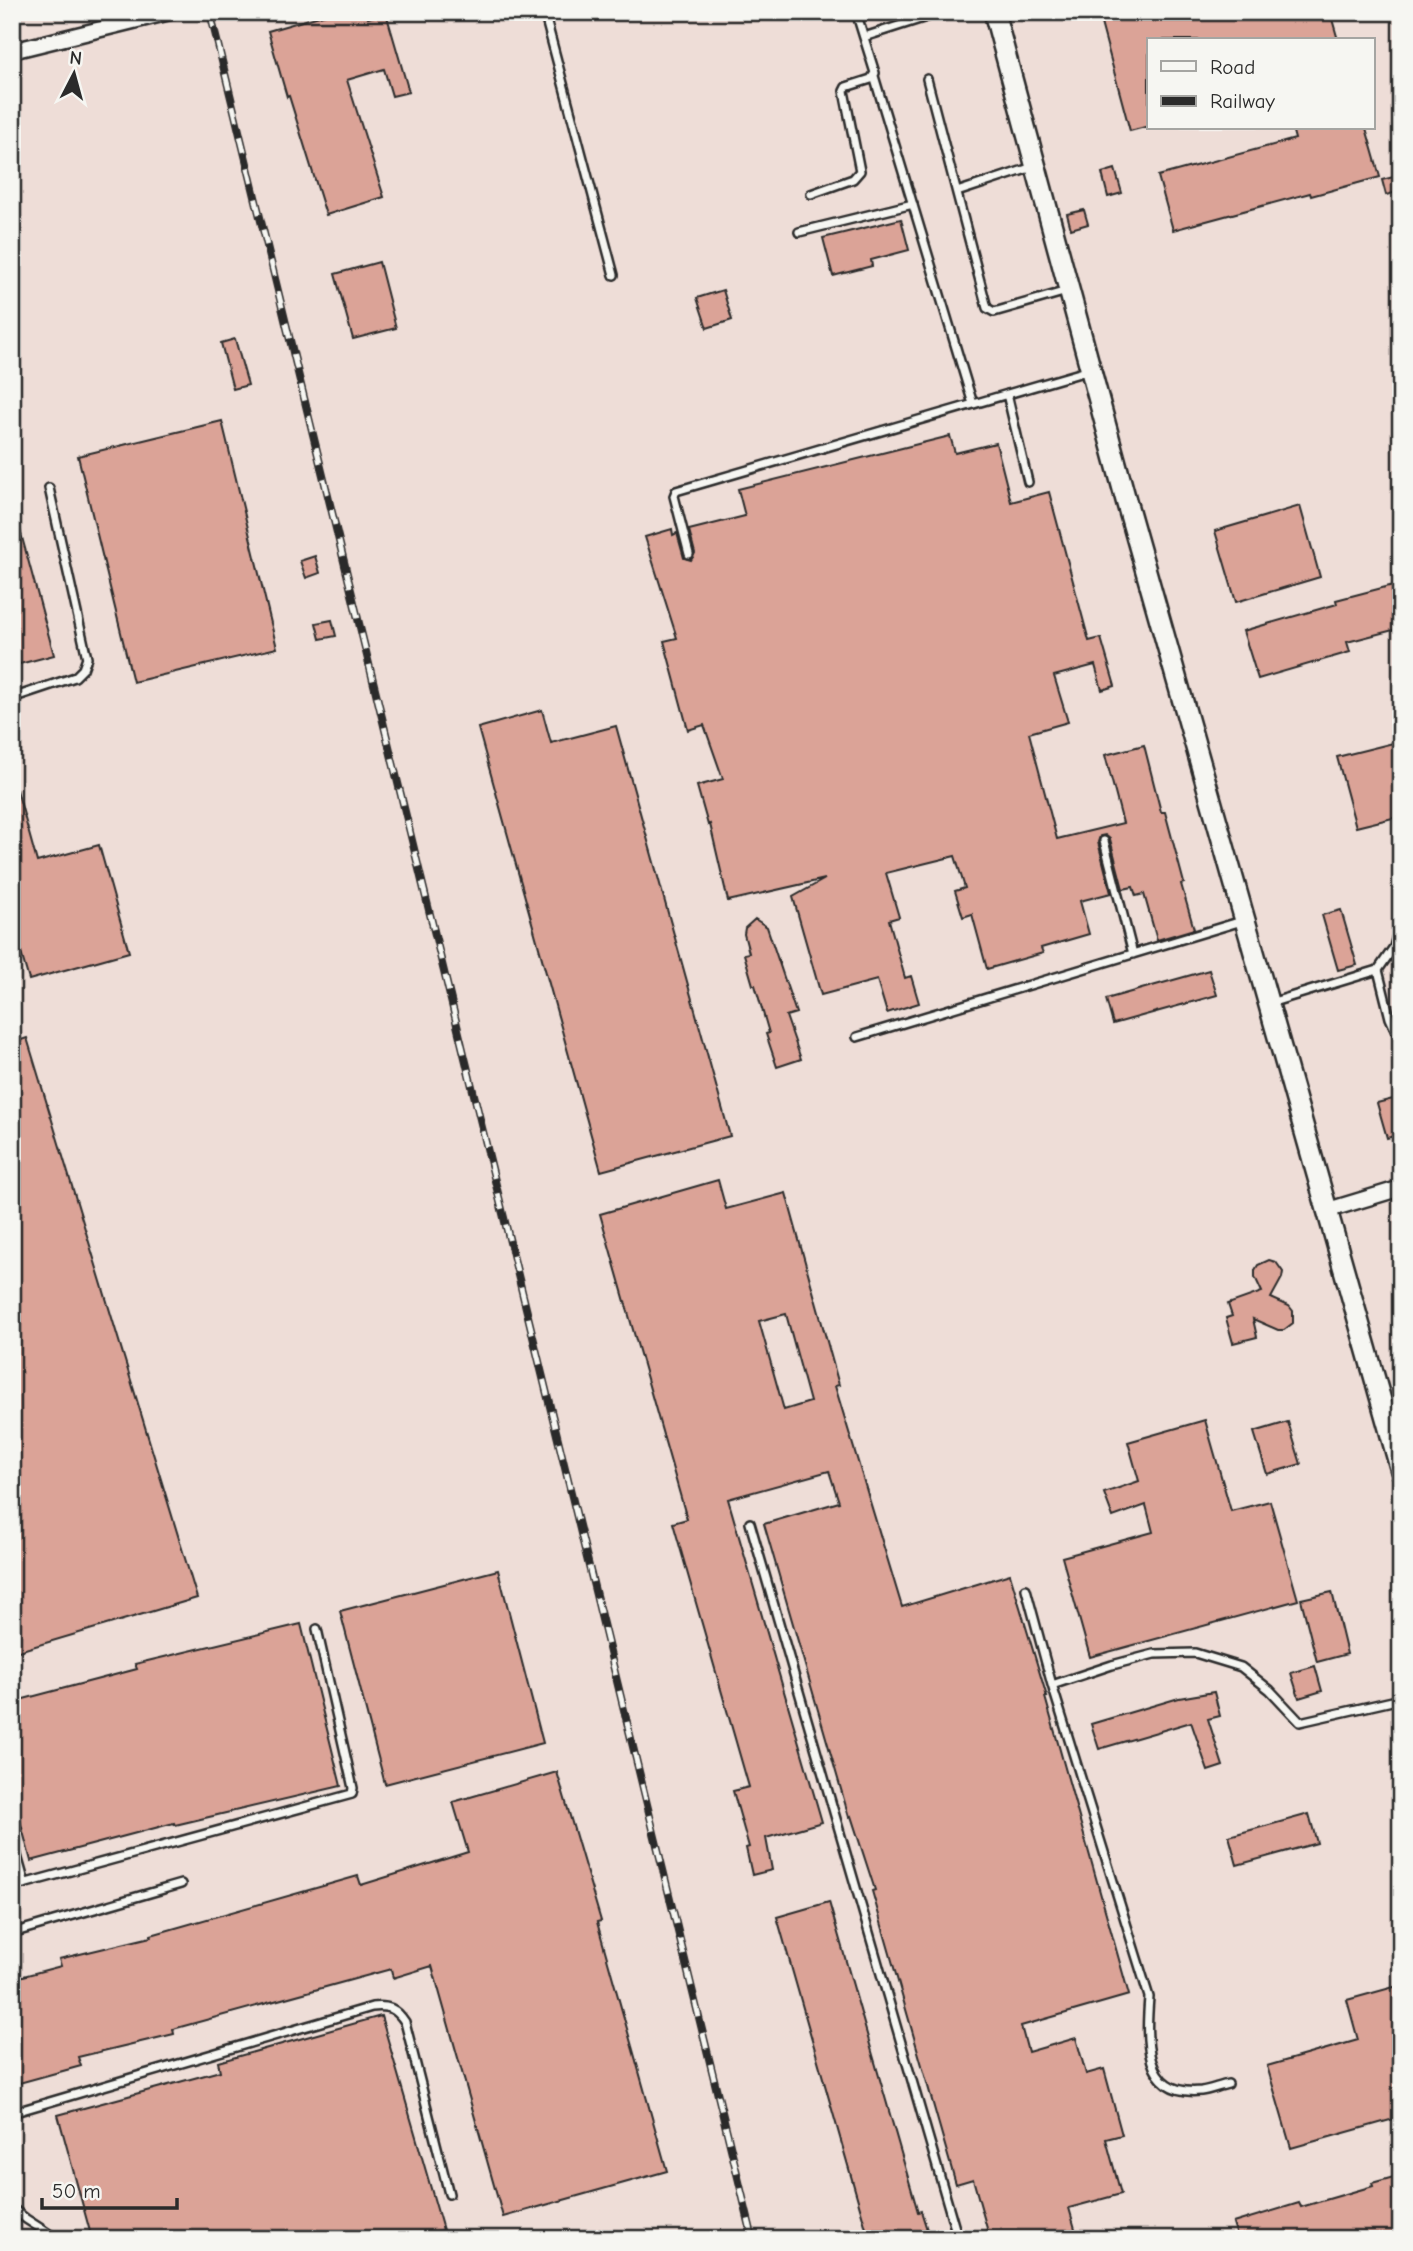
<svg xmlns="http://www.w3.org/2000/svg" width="1413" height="2251" font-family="'Comic Neue',sans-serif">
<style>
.built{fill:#eeddd7;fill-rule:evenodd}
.building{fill:#dba397;stroke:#2b2b2b;stroke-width:2;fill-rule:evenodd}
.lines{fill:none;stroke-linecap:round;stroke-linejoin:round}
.service-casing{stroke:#2b2b2b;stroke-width:12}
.minor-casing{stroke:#2b2b2b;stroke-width:19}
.tertiary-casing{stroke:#2b2b2b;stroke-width:24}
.service{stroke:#f6f6f2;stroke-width:7}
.minor{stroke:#f6f6f2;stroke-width:14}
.tertiary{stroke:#f6f6f2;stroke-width:19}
.rail-casing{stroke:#2b2b2b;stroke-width:8}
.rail{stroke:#f6f6f2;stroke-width:5;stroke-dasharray:16;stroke-linecap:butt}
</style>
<rect width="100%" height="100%" fill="#f6f6f2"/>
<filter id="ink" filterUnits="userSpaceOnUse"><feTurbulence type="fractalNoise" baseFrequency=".0143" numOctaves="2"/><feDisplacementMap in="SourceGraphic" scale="14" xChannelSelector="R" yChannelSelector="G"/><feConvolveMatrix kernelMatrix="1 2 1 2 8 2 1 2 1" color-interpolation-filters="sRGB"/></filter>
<g filter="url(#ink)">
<path class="built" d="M12,12H1401V2239H12ZM1149,40H1373V128H1149Z"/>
<path class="building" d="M333,12H366L368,18L386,13L409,92L392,96L384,69L347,80L384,197L326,215L289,96L287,97L268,31Z
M1098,12H1330L1338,40H1149V126L1130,131Z
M1292,128H1366L1380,177L1311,196L1310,193L1173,230L1158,176L1295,139Z
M1115,169L1122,193L1108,197L1102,173Z
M1401,175V191L1386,195L1382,180Z
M1084,210L1088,224L1071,229L1067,214Z
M901,219L909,250L871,260L872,266L833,276L823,238Z
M379,262L396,328L353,339L335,274Z
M723,290L732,320L707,328L697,298Z
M235,339L248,385L233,389L221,343Z
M222,421L277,648L133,682L78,456Z
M950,436L955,453L996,443L1011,502L1049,492L1089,641L1101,638L1115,686L1102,690L1095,665L1054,676L1068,722L1029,733L1057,839L1123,823L1105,755L1144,745L1161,812H1165L1184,883L1181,884L1194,929L1157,940L1144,894L1136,896L1133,887L1123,889L1110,839L1105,835L1100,836L1098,842L1111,893L1080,901L1089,934L1041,948L1043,953L987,969L972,914L963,917L955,891L965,888L955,856L886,873L899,917L889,920L905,978L911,976L919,1003L887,1013L877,980L821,995L793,897L825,879L728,901L710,824L708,825L697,786L723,779L704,725L688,730L664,641L677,638L645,537L672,529L673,535L677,533L684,558L691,560L695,553L689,530L745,516L738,489Z
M1300,506L1320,577L1236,602L1215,531Z
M17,519L54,655L12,666V520Z
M315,556L320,573L306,578L300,561Z
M1401,583V628L1347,642L1350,652L1258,679L1243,631L1337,604L1336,600Z
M332,620L336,636L320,639L316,623Z
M542,710L551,743L616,726L730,1136L601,1171L478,728Z
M1401,741V816L1356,827L1337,757Z
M12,790H17L37,862L99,845L129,952L29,980L12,922Z
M1341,910L1357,965L1338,970L1322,915Z
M755,919L767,927L796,1013L786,1016L801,1059L777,1067L766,1034L769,1033L755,985H753L744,954L749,953L744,934L745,928Z
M1209,970L1217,995L1113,1024L1106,999Z
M27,1038L197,1598L12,1653V1043Z
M1401,1097V1134L1387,1138L1377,1103Z
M718,1180L726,1209L786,1193L839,1385L835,1386L902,1607L1010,1574L1047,1697H1045L1129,1995L1021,2026L1028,2052L1076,2038L1086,2074L1104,2069L1122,2135L1106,2139L1121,2194L1069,2208L1078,2239H990L973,2179L956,2184L872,1891L875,1890L851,1816L849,1817L764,1524L839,1502L829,1471L728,1499L822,1822L766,1838L772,1870L752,1875L746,1848L749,1847L733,1791L749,1787L673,1523L687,1519L600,1214ZM786,1314L810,1402L784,1410L759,1321Z
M1269,1260L1276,1262L1283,1272L1282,1278L1271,1298L1289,1306L1293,1311V1323L1284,1330H1278L1253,1319L1257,1337L1233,1343L1226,1318L1232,1316L1228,1304L1262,1292L1255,1277V1270L1258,1265Z
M1205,1420L1231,1511L1270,1501L1298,1600L1090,1657L1062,1557L1153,1532L1146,1505L1113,1517L1104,1493L1139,1481L1128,1442Z
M1288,1422L1301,1464L1267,1474L1254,1432Z
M498,1570L543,1743L385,1784L340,1611Z
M1332,1592L1347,1654L1317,1662L1301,1599Z
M301,1624L341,1786L175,1825L174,1823L31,1861L12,1791V1702L137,1669L135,1664Z
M1315,1666L1322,1691L1299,1698L1291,1673Z
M1214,1692L1220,1716L1208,1719L1223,1766L1208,1771L1191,1722L1099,1749L1091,1724L1179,1698Z
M557,1772L601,1921L597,1922L667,2171L503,2217L432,1966L393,1978L391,1969L173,2029L174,2034L78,2057L81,2066L12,2085V1979L61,1966L59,1959L151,1937V1935L358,1876L361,1885L468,1852L453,1802Z
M1309,1814L1317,1843L1237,1865L1229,1836Z
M829,1902L918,2212L921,2211L930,2239H869L777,1917Z
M1401,1985V2117L1291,2148L1267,2066L1358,2040L1347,2000Z
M381,2016L443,2230L412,2239H92L58,2115L220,2071L218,2062Z
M1401,2175V2239H1238L1233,2223L1299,2203L1301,2207L1373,2186L1372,2183Z"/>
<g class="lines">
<defs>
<path id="service" d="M544,12L614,275
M864,37L942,12
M874,76L973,404
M927,79L987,308L994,312L1067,291
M957,192L1033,167
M811,194L853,179L860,171L844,91L846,87L871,79L875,73L856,12
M799,232L913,204
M1007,394L1028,482
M689,554L674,496L676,491L1090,370
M12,698L75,677L83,669L87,658L49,488
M1104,841L1133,954
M1378,970L1390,1018L1401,1042
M1270,1003L1378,970L1394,947L1398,932
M857,1037L1242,921
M750,1523L958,2239
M1026,1589L1052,1685
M12,1838L25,1884
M12,1887L352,1794L353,1788L317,1629
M12,1933L181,1884
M1228,2084C1219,2086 1209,2090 1201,2091C1142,2097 1146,2037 1149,1997L1052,1685L1112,1665L1154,1654L1195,1653L1241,1667L1270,1690L1300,1722L1401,1699
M12,2113L372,2007C388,2005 396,2008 405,2022L449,2194
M12,2208L26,2219L57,2239"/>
<path id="minor" d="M12,51L170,12
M1325,1211L1401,1188"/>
<path id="tertiary" d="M994,12L1127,504L1401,1471"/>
</defs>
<use href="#service" class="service-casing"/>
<use href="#minor" class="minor-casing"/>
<use href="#tertiary" class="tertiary-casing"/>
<use href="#service" class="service"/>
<use href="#minor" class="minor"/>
<use href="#tertiary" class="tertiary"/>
<defs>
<path id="rail" d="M210,12L753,2239"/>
</defs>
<use href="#rail" class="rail-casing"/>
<use href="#rail" class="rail"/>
</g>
</g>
<rect width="1413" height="2251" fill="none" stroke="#f6f6f2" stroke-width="42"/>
<rect x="21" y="21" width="1371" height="2209" fill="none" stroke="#2b2b2b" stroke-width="2.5" filter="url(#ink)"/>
<rect x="1147" y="38" width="228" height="91" fill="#f6f6f2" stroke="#a5a5a2" stroke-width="2"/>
<rect x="1161" y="61" width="35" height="10" fill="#f6f6f2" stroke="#a5a5a2" stroke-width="2"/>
<text x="1210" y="74" font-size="21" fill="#2b2b2b">Road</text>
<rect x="1161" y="96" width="35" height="10" fill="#2b2b2b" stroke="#a5a5a2" stroke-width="2"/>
<text x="1210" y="108" font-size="21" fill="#2b2b2b">Railway</text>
<g transform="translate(74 74) rotate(6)" stroke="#f6f6f2" stroke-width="5" paint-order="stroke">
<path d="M0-5L12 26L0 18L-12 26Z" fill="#2b2b2b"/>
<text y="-10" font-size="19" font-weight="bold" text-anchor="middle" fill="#2b2b2b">N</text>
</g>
<path d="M42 2198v10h135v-10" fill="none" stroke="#2b2b2b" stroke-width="3.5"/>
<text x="52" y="2198" font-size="21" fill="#2b2b2b" stroke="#f6f6f2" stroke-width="5" paint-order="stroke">50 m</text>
</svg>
